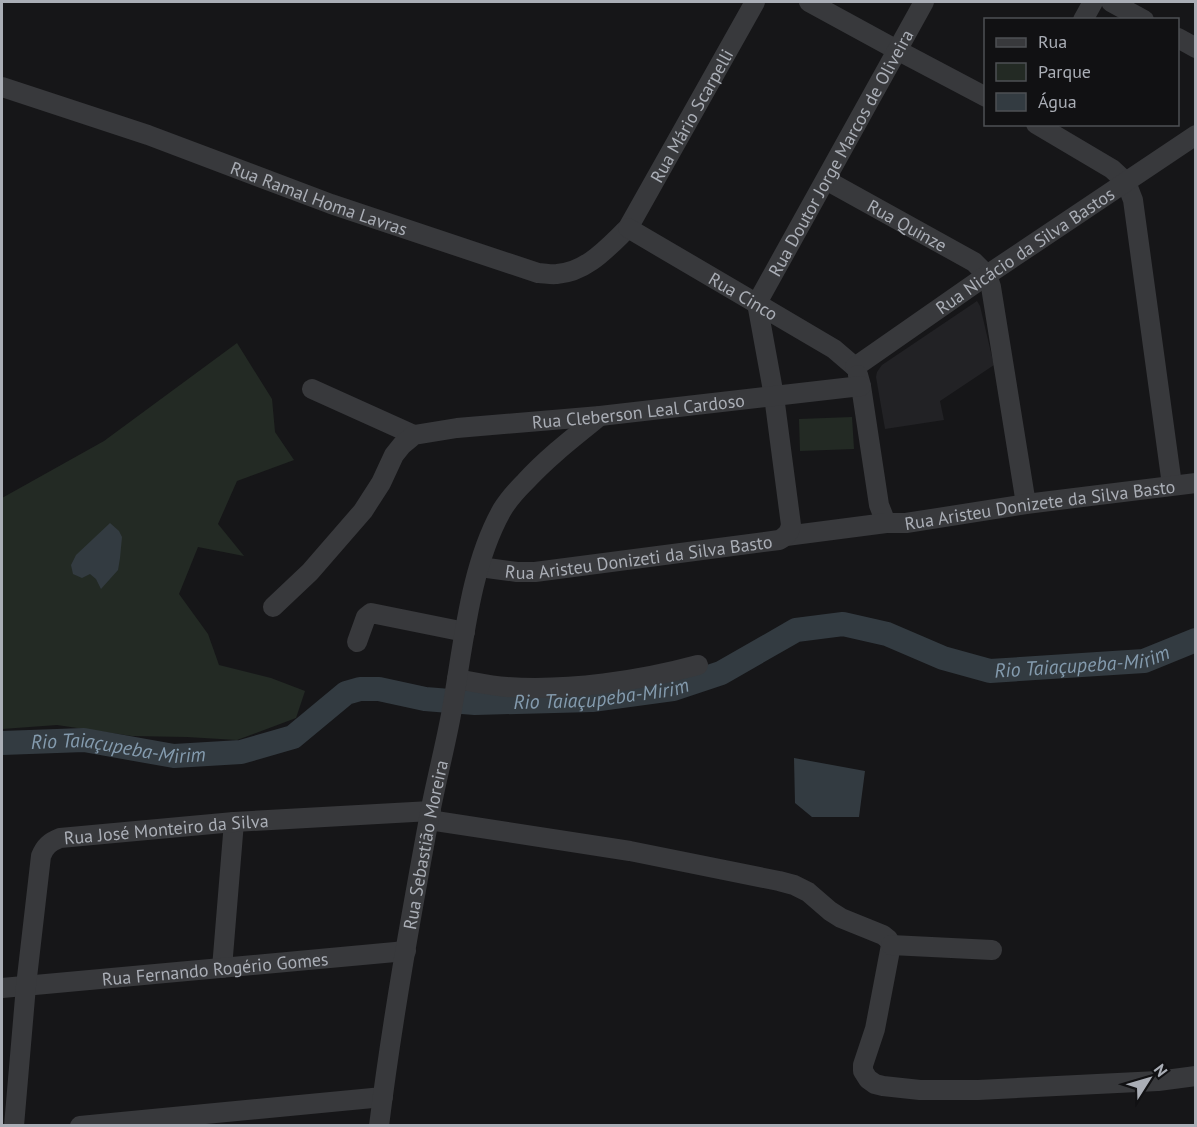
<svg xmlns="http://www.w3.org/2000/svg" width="1197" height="1127" font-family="'PT Sans',sans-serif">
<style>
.built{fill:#222225}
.green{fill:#232a24}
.water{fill:#333b41}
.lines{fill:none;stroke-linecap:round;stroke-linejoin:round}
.river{stroke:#333b41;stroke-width:24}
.minor{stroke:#38393c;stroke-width:20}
.labels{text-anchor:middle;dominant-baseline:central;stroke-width:6;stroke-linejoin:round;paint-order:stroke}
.street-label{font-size:18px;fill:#aaaeb6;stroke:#111113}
.water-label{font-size:20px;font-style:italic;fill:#849bae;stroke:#111113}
</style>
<rect width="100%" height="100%" fill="#161618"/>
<path class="built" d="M977,301L980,306L994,365L940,401L944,420L885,429L876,377L877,372L882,365Z"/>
<path class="green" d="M237,343L272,399L275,432L294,460L237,481L218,524L244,556L198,547L179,594L208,634L219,665L271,678L305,691L296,718L237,740L187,737L132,736L57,725L2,729V498L104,441Z
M852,417L854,449L800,451L799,419Z"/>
<path class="water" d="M110,523L119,531L122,537L120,558L118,570L101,589L96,579L90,574L82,578L73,574L71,565L76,555Z
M794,758L865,771L859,817H812L795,803Z"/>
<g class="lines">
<path class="river" id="s1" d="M2,743L84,740L174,756L241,752L293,737L346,693L360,689H379L425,699L475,703L592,700L673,689L721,673L796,630L843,624L887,634L943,658L990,671L1144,661L1196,640"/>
<g class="minor">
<path d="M809,2L897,50L986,97"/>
<path d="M1111,2L1144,20"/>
<path d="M1083,20L1093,2"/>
<path d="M1178,38L1196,48"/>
<path id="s2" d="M2,87L148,135L331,204L538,273C544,273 551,275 557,274C587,272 608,247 628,228L755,2"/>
<path d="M1036,124L1112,169L1126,182L1133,200L1172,485"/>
<path id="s3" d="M826,180L974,262L987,275L991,287L1026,504"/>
<path id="s4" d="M628,228L834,349L855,367"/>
<path id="s5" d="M855,367L987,275L1196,135"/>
<path d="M858,375L861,386L879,505L886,523"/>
<path d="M312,389L414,435"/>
<path id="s6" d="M786,536L886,523H906L1026,504L1196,483"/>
<path id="s7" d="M480,567L517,572H535L779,540C786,536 789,534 791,525L774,396L757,303L924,2"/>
<path id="s8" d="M273,607L310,572L363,511L381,483L394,455L402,445L414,435L457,428L600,416L861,386"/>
<path d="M357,642L366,617L371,613L465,632"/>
<path d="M457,679C474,682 491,686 507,687C569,691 639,681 698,665"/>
<path d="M429,820L630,851L779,881L794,885L808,892L830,911L841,918L883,935L888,939L891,945L875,1029L863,1065V1071L868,1079L875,1084L883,1086L920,1090H978L1158,1081L1196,1076"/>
<path d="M891,945L992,950"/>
<path d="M222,968L234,822"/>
<path id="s9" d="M2,988L406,951"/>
<path id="s10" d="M14,1126L26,986L41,856C45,846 50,842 60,838L234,822L431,811"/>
<path d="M80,1126L383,1097"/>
<path id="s11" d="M379,1126C392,1021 411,916 430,813C436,782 444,751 450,720C463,653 468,570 502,510C508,500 517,490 525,482C548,457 574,437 600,416"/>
</g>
</g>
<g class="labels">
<g class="street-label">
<text stroke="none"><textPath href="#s2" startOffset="802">Rua Mário Scarpelli</textPath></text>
<text stroke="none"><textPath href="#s7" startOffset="718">Rua Doutor Jorge Marcos de Oliveira</textPath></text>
<text stroke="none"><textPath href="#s2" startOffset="336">Rua Ramal Homa Lavras</textPath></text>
<text stroke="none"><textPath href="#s3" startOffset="93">Rua Quinze</textPath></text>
<text stroke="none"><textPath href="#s5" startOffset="206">Rua Nicácio da Silva Bastos</textPath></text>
<text stroke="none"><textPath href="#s4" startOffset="134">Rua Cinco</textPath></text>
<text stroke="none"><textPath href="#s8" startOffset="450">Rua Cleberson Leal Cardoso</textPath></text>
<text stroke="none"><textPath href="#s6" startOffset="256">Rua Aristeu Donizete da Silva Basto</textPath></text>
<text stroke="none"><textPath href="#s7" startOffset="160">Rua Aristeu Donizeti da Silva Basto</textPath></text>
<text stroke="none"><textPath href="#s10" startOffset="405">Rua José Monteiro da Silva</textPath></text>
<text stroke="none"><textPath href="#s11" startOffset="285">Rua Sebastião Moreira</textPath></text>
<text stroke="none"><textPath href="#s9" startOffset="214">Rua Fernando Rogério Gomes</textPath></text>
</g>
<g class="water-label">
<text stroke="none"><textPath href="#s1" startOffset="1125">Rio Taiaçupeba-Mirim</textPath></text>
<text stroke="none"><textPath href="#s1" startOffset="621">Rio Taiaçupeba-Mirim</textPath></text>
<text stroke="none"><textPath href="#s1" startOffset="117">Rio Taiaçupeba-Mirim</textPath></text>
</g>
</g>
<rect width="1197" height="1127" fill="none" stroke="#aaaeb6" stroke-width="6"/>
<rect x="984" y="18" width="195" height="108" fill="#111113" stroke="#4e5054" stroke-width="1.5"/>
<rect x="996" y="38" width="30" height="9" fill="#38393c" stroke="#4e5054" stroke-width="1.5"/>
<text x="1038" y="48" font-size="18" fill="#aaaeb6">Rua</text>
<rect x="996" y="63" width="30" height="18" fill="#232a24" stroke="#4e5054" stroke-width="1.5"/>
<text x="1038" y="78" font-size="18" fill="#aaaeb6">Parque</text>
<rect x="996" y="93" width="30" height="18" fill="#333b41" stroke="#4e5054" stroke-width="1.5"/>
<text x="1038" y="108" font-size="18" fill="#aaaeb6">Água</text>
<g transform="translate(1149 1079) rotate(53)" stroke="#111113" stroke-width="4.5" paint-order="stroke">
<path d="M0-4.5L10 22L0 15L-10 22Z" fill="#aaaeb6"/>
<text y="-9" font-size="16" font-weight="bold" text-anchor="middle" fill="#aaaeb6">N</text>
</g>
</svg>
